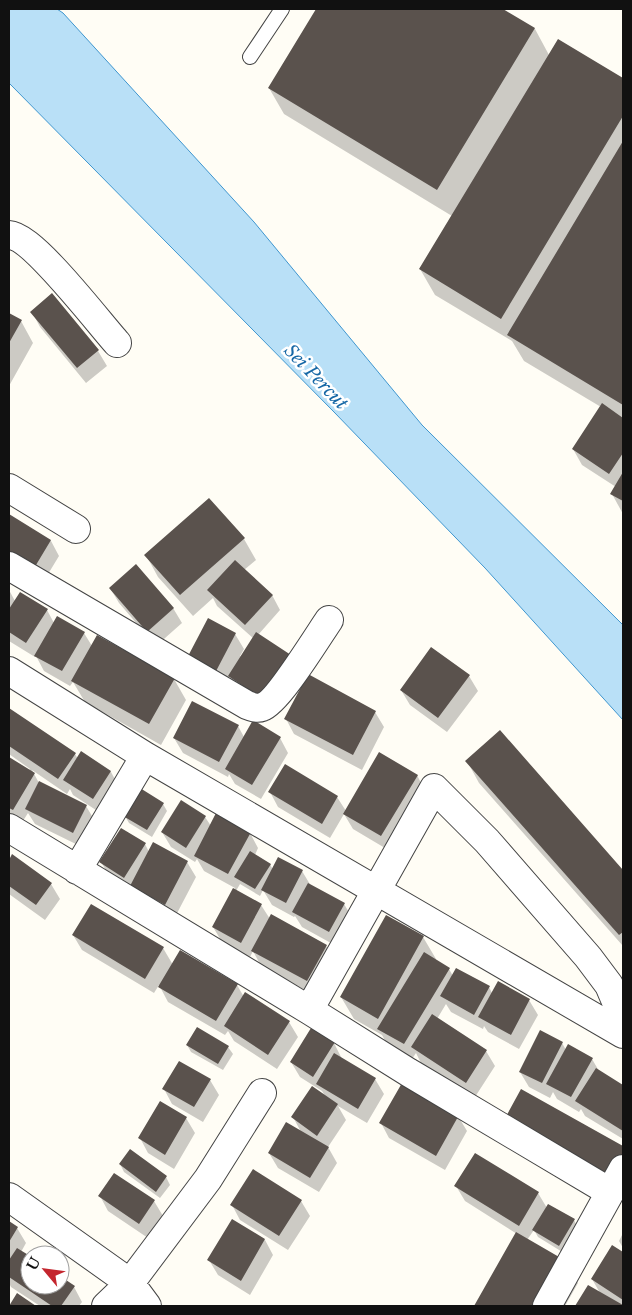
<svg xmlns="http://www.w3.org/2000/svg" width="632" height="1315" font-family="'Libre Baskerville',serif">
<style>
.water{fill:#b9e0f7;stroke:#3f96cf}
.shadow{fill:#0003}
.building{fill:#5a524d}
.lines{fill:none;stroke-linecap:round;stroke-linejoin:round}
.service-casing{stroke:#444;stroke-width:16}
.minor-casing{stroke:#444;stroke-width:30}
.service{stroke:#fff;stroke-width:14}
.minor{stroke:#fff;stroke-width:28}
.labels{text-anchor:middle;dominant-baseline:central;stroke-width:5;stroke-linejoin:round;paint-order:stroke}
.water-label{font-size:18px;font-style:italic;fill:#1768a6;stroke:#fff}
</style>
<rect width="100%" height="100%" fill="#fffdf5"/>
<path class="water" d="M9,9H57L63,13L254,222L422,425L623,625V720L485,568L334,412L9,83Z"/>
<path class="shadow" d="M317,9H501L535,29L549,55L558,40L623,79V514L612,494L616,487L582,465L573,449L601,407L524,361L512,341L435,295L420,269L452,216L284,114L269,88Z
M32,312L98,351L107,366L86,383L40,327Z
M9,314L21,321L33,343L9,386Z
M9,515L51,541L59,556L42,584L9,564Z
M244,539L256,560L244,570L272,595L280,610L258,635L275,715L238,691L230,676L223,689L196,675L235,634L244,649L240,656L242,657L254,639L217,606L213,598L193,616L158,577L146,555Z
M110,588L173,608L182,623L156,646L119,603Z
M9,590L15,601L47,610L54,623L84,633L92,646L174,679L186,700L161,745L85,702L73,682L70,686L44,671L36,656L35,657L9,641Z
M469,676L478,691L447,732L410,705L401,690Z
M9,710L75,754L78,759L111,772L119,787L102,814L73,795L70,789L67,794L32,770L39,783L86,806L95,821L82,847L35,824L28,813L21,824L9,817V758L29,771L30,769L9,754Z
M375,712L384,727L362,770L294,734L286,719Z
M238,726L244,737L280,738L288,753L261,799L235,784L229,774L228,777L183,753L174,738Z
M500,732L623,872V946L479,783L467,761Z
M417,775L425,791L390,851L353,829L344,814L330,838L278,807L270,792L337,797L346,811Z
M163,804L167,811L152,837L129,823L125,816Z
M205,817L211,826L250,833L258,848L255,855L270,864L273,870L302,871L311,886L344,904L353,919L338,947L302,927L295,916L294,917L272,905L263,890L260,896L240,884L236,891L261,905L270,919L326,946L334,961L316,996L261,966L253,951L250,957L222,942L213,927L235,888L204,871L197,859L195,862L171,847L162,832Z
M145,844L149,852L187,862L196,877L174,919L110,877L101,862Z
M13,856L51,884L60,899L45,920L9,894V862Z
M387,916L423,937L436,959L435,960L449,969L453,976L489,987L492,993L529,1000L538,1015L519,1049L488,1032L484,1026L483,1029L451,1012L446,1004L437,1019L486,1051L495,1066L475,1097L421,1063L416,1053L412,1059L387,1044L382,1035L354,1019L341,997Z
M73,935L163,948L173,965L237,985L244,997L289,1022L298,1037L277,1069L234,1041L228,1031L225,1035L168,1002L159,985L154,993L82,950Z
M334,1043L342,1059L375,1079L384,1094L367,1123L338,1106L346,1120L328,1147L337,1163L319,1192L278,1168L269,1153L301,1132L293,1117L325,1096L322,1091L300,1077L291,1062Z
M562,1043L566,1050L592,1059L599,1071L623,1087V1139L585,1116L581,1109L579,1112L557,1099L553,1092L550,1098L529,1087L520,1072Z
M187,1045L228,1047L233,1054L223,1070L191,1052Z
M210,1080L219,1095L203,1122L172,1104L164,1089Z
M161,1103L186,1118L195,1133L174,1169L148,1153L140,1138Z
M458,1116L467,1131L445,1170L389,1138L381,1123Z
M120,1164L166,1177L170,1185L160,1198L124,1172Z
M456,1186L538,1193L547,1208L574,1220L578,1228L564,1253L538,1237L534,1230L527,1240L565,1262L578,1283L565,1306H476L517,1234L465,1201Z
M100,1196L154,1201L163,1216L148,1238L108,1211Z
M301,1201L310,1216L288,1250L240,1220L232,1205Z
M233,1221L265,1240L273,1255L250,1295L218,1275L209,1260Z
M9,1222L17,1228L26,1243L21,1252L30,1258V1285H60V1278L74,1287L82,1302L79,1306H40L11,1287L9,1283Z
M623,1233V1248L619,1241Z
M612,1247L623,1253V1306H577L589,1287L600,1293L592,1279Z"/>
<path class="building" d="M316,9H503L535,28L437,190L268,88Z
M558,39L623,78V116L501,319L419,269Z
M623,141V405L507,335Z
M52,293L99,350L77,368L30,312Z
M9,313L22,320L9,343Z
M602,403L623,418V453L609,474L572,449Z
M623,472V501L610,494Z
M209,498L245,538L180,595L144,555Z
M9,514L51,540L33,570L9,555Z
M235,560L273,595L245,625L207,590Z
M136,564L174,608L147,632L109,588Z
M20,592L48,609L26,643L9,632V609Z
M57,616L85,632L62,671L34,656Z
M208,618L236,633L214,675L186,660Z
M256,632L294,657L266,701L228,676Z
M97,635L175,678L149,724L71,681Z
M431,647L470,675L438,718L400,690Z
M308,674L376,711L353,755L284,719Z
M192,701L239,725L219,762L173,738Z
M9,708L76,753L58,779L9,746Z
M253,720L281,737L252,785L225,769Z
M500,730L623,870V932L619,935L465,761Z
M81,751L111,771L93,799L63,780Z
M379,752L418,775L381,836L343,814Z
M9,757L35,773L13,810L9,808Z
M285,764L338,796L322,824L268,792Z
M39,781L87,805L73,833L25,809Z
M140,788L164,803L147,830L123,816Z
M181,800L206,816L186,848L161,832Z
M216,813L251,832L228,874L194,856Z
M121,828L146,843L124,878L99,862Z
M153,842L188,861L165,905L130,886Z
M250,851L271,864L255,889L234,877Z
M12,854L52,883L36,905L9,886V860Z
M278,857L303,870L286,903L261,890Z
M308,883L345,903L329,932L292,912Z
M233,888L262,904L241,943L212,927Z
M91,904L164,947L145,979L72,935Z
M271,914L327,945L307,981L251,951Z
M386,915L424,936L378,1019L340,997Z
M180,950L238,984L216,1021L158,987Z
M424,952L450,968L404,1044L377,1029Z
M456,968L490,986L474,1015L440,996Z
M498,981L530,999L511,1035L478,1017Z
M245,992L290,1021L268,1055L224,1026Z
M432,1014L487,1050L466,1083L411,1047Z
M197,1027L229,1046L218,1064L186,1045Z
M311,1028L335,1042L313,1077L290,1062Z
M540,1030L563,1042L542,1083L519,1072Z
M568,1044L593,1058L571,1097L546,1084Z
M334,1053L376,1078L358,1109L316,1084Z
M179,1061L211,1079L194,1107L162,1089Z
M596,1068L623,1085V1131L575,1101Z
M402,1083L459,1115L436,1156L379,1123Z
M312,1086L338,1104L317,1136L291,1117Z
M521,1089L623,1146V1159L611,1182L503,1122Z
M160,1101L187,1117L165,1155L138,1138Z
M286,1122L329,1147L310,1178L268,1153Z
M130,1149L167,1176L156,1192L119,1164Z
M475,1153L539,1192L519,1226L454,1186Z
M253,1169L302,1200L279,1236L230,1205Z
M114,1173L155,1200L139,1224L98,1196Z
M548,1204L575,1219L559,1246L532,1230Z
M232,1219L265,1239L241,1281L207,1260Z
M9,1221L18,1227L9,1242Z
M516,1232L566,1261L541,1306H474Z
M612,1245L623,1252V1300L591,1279Z
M17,1248L30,1256V1285H60V1276L75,1286L61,1306H52L9,1277V1260Z
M588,1285L623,1305V1306H575Z
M17,1293L36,1306H9Z"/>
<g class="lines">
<defs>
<path id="service" d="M250,57L282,9"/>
<path id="minor" d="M9,235C33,236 98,322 117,343
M9,488L76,529
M9,566L247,705C252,707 257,709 262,707C277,703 318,636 329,620
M9,671L145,756L623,1034
M9,828L309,1010L408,1072L610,1192
M77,870L145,756
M309,1010L434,788L487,841L588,957L609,985L623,1018
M9,1197L130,1283L147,1306
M106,1306L130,1283L208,1179L262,1093
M547,1306L623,1169"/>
</defs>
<use href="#service" class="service-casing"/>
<use href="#minor" class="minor-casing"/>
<use href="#service" class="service"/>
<use href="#minor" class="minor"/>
</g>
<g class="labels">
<g class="water-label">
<text transform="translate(316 377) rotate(46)">Sei Percut</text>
</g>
</g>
<rect width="632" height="1315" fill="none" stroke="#111111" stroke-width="20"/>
<g transform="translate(45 1270) rotate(299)"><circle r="24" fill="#ffffff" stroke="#a0a0a0"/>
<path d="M0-4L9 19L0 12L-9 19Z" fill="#c4262e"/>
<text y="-8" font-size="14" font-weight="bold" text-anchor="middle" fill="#111111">U</text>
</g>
</svg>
